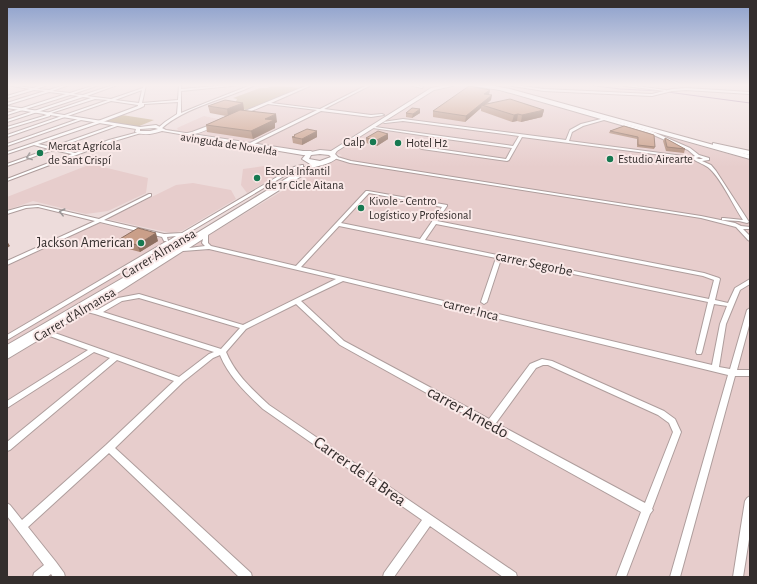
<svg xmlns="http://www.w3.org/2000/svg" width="757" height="584" font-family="'Alegreya Sans',sans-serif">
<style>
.built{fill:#e7cdcc}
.green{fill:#c3ae90}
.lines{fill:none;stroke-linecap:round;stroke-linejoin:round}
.stream{stroke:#9f7fa0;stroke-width:1}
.street-casing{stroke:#ae9d9c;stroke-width:2}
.secondary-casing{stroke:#ae9d9c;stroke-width:2}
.primary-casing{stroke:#ae9d9c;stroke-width:2}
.highway-casing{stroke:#ae9d9c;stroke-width:2}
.street{fill:#fff;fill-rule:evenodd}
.secondary{fill:#fff;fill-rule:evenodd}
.primary{fill:#fff;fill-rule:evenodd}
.highway{fill:#fff;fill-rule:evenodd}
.wall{fill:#ae8976}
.shaded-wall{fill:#8d6f60}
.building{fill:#ca9f89;stroke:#8d6f60}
.oneway{stroke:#9a9696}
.poi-dot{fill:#177951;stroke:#fae9e8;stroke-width:1.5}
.labels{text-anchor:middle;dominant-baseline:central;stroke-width:4;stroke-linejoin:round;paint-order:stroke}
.far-poi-label{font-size:12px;fill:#342e2d;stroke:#fae9e8;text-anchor:start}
.far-street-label{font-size:12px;fill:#342e2d;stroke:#fae9e8}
.poi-label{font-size:14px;fill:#342e2d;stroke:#fae9e8;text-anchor:end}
.street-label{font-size:14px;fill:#342e2d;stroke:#fae9e8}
.near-street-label{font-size:17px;fill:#342e2d;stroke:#fae9e8}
</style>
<rect width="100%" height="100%" fill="#eddcdb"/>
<path class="built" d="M281,85H459L472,89L498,90L750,160V577H7V265L99,223L191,246L342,155L321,150L303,152L161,131L165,129L178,130L177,128L204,116L223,120L300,88Z
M91,164L148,178L146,193L108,211L86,214L33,201L7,210V197Z
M264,166L285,171L247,193L241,185L243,169Z
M193,183L231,190L236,199L182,231L171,233L107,219L176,185Z"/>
<path class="green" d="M273,85L300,88L246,110L229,107L234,106L237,99L233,98L260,88H268Z
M122,115L154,120L137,127L106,121Z"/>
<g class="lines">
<path class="stream" d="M588,85L620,89L660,91L750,103"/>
<defs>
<path id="street" d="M7,85L33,88L42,85H47L37,89L49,90L64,85H69L52,91L70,93L95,85H99L73,94L83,95L113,85H117L87,96L111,99L143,88L144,85H146L142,103L178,100L179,85H181V89L228,85H241L181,91V113L203,104L251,85H255C226,99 185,107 161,129L158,128L165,122L177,114L178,102L144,104V106L140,108L100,123L38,144L52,147L117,124L120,125L56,148L75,153L109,140L139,132L141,133L111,142L7,181V179L72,154L53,150L7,166V164L49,149L34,145L7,154V152L98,121L138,106V105L111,101L7,137V135L108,100L95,99L48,114H50V116L7,129V127L47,115L44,114L91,98L83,97L7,122V120L79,96L70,95L7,115V113L66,94L49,92L7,105V103L45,91L34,90L7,98V96L30,89ZM142,90L139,103L115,100Z
M308,85H312L271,103L320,109L367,85H371L324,109L371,115L382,114L384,115L371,117L321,111L250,146H248V144L317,110L268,104L242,115H240V113Z
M409,85H416L423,87L422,88Z
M506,85H515L544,89L652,94L672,89L686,88L750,92V94L686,90L672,91L652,96L544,91Z
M618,85H629L666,90L665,91Z
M494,86L651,131L690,148L699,155L709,158V160L702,161L711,165L716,171L749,222L747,223L739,221L722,220V218H724L743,220C733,205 722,180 710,169C705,164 698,163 693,159L522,137L509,160L507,161L422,149L420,148L424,142L441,138L373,128L375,127L513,146L519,136L403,121L385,123L383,122L403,119L566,140L570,130L581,124L601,119L493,88ZM604,120L649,133L688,150L695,156L691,157L569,141L572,132L583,126ZM446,139L512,148L506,159L424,147L426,144ZM699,157L703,159H699L696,158Z
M81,118L84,119L7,146V144Z
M213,124L216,125C207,130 193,137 183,134L192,132Z
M334,156L351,161L701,216L735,223L741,226L750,227V229H743L750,236V241L748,240L736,227L701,218L350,163L334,158Z
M302,165H303V167L296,169L7,340V335L167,241H164L162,237L100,222L7,265V261L95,221L38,207L26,208L7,214V211L25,206L38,205L99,219L149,194H151V196L104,220L164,234L182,233L294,167ZM176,236L168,241L167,237Z
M306,167L309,168L308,172L208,235V243L211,246L296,266L366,191H368L447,205V206L437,221L704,273L719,278L720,279L715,300L728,303L735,288L750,279V284L740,290L726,324L719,367L730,369L747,310L750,308V322L737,370H750V376H735L680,577H670L728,375L343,281L301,301L344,341L489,419L530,364L542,359L552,361L664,411L675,419L681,432L652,509L653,510L650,514L626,577H616L641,512L340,345L296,304L246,329L226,352C235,374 252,389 269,405L516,573L517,577H503L430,526L394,577H383L384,573L422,520L263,409C247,394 229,377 220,355L213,358L183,382L115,448L251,573L252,577H239L109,453L28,527L56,562L64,573L65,577H53L51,574L47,577H33L34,573L44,565L7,516V503L10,505L22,520L106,445L174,381L117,360L10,450L7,451V442L110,358L94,352L7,408V401L88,350L47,335L7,359V353L86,307L305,171ZM369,193L442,207L420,239L341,223ZM436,224L703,276L714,280L709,299L425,240ZM339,226L496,258L481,302L484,304L487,302L501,259L708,302L696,352L697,354H701L702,352L714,304L727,306L720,324L712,365L301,267ZM203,239L202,243L205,246L189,248ZM209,249L336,279L243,325L139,294L118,298L97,310L92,309L183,251ZM139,298L240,328L221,349L103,312L122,301ZM87,312L95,314L214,352L209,354L179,377L52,332ZM543,365H548L658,415L669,423L673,432L645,503L496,423L536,368Z
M750,496V533L743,577H733L745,501L747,498Z"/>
<path id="secondary" d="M7,106L140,127L156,125L166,130L303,151H311L314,153L311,155H303L162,131C153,134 144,136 135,132L136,129L7,108ZM155,128L158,129L150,131H140V129Z"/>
<path id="primary" d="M446,85H457L434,90L337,151L335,154L338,157C330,165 319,165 309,169L134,279L7,354V345L128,275L310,164L302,159L307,153L320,150L331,151L431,88ZM320,154L329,155L331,157L320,161L309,159L311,155Z
M464,85H489L510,89L750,155V159L508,91Z"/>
<path id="highway" d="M713,143L750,151V155L713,147Z"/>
</defs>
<use href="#street" class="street-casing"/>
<use href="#secondary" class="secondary-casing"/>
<use href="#primary" class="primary-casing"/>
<use href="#highway" class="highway-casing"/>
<use href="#street" class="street"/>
<use href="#secondary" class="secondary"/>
<use href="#primary" class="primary"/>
<use href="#highway" class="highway"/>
</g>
<path class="wall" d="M490,90L489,95L491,100L487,104L544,110L542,117L521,122L517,121L512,122L481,111V108L465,122L433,117V111Z
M243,103L244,110H243L277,122L275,123V128L253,139L207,132L206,125L226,116L210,113L208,106Z
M406,113H420L412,118L406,117Z
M624,126L655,147L654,149L637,147V139L609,133L610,131Z
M388,134V139L377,146L366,143V138Z
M294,135L317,137L302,145L293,143L292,137L294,136Z
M665,138L685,149L684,153L666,151L663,141Z
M118,240L158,241L140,252L121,247Z"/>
<path class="shaded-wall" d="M490,90L489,94L484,99V94Z
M492,95L491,100L484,105H482L481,108L465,122L466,116Z
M243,103L244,110L228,116L227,109Z
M420,109V113L412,118L413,114Z
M544,110L542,117L521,122L522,115Z
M276,114L277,122L275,123V128L253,139L251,131L265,119Z
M518,114L517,121L512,122L514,115Z
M317,131V137L302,145V139Z
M388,134V139L377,146V140Z
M156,233L158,241L140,252L137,245Z
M7,241L10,246L7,248Z"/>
<path class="building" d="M469,86L490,90L484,94L492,95L466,116L433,111Z
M510,99L544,110L522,115L518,114L514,115L482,105Z
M225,100L243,103L227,109L208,106Z
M412,108L420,109L413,114L406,113Z
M240,110L276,114L265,119L274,120L251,131L206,125Z
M624,126L654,135L655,147L638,145V137L610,131Z
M307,129L317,131L302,139L292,137L295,136L294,135Z
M378,131L388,134L377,140L366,138Z
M665,138L685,149L667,147Z
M138,228L156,233L137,245L118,240Z"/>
<defs><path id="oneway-chevron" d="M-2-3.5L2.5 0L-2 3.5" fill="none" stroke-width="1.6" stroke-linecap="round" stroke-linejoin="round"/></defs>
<g class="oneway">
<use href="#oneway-chevron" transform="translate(29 157) rotate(160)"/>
<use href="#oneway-chevron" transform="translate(62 212) rotate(-166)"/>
</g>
<linearGradient id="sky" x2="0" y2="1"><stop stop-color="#8b9fcb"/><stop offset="0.51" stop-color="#f7efef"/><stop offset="1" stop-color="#f7efef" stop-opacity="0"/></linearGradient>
<rect width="757" height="167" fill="url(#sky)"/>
<g class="poi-dot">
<circle cx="373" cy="142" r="4"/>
<circle cx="398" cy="143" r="4"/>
<circle cx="40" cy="153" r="4"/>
<circle cx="610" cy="159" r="4"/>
<circle cx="257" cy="178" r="4"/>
<circle cx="361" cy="208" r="4"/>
<circle cx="141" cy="243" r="4"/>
</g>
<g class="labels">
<g class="far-poi-label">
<text x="365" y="142" text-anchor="end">Galp</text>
<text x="406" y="143">Hotel H2</text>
<text x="48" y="146">Mercat Agrícola<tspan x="48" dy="14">de Sant Crispí</tspan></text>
<text x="618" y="159">Estudio Airearte</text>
<text x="265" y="171">Escola Infantil<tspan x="265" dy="14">de 1r Cicle Aitana</tspan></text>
<text x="369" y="201">Kivole - Centro<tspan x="369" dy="14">Logístico y Profesional</tspan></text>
</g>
<g class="far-street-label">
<text transform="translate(229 144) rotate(9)">avinguda de Novelda</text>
</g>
<g class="poi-label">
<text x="133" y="243">Jackson American</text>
</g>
<g class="street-label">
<text transform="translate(159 254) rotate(-31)">Carrer Almansa</text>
<text transform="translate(534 264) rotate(12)">carrer Segorbe</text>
<text transform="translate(471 310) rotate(14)">carrer Inca</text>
<text transform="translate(75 315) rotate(-31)">Carrer d'Almansa</text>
</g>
<g class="near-street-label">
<text transform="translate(468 412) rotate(29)">carrer Arnedo</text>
<text transform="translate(360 471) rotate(35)">Carrer de la Brea</text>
</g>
</g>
<rect width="757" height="584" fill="none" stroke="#342e2d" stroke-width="16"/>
</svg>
